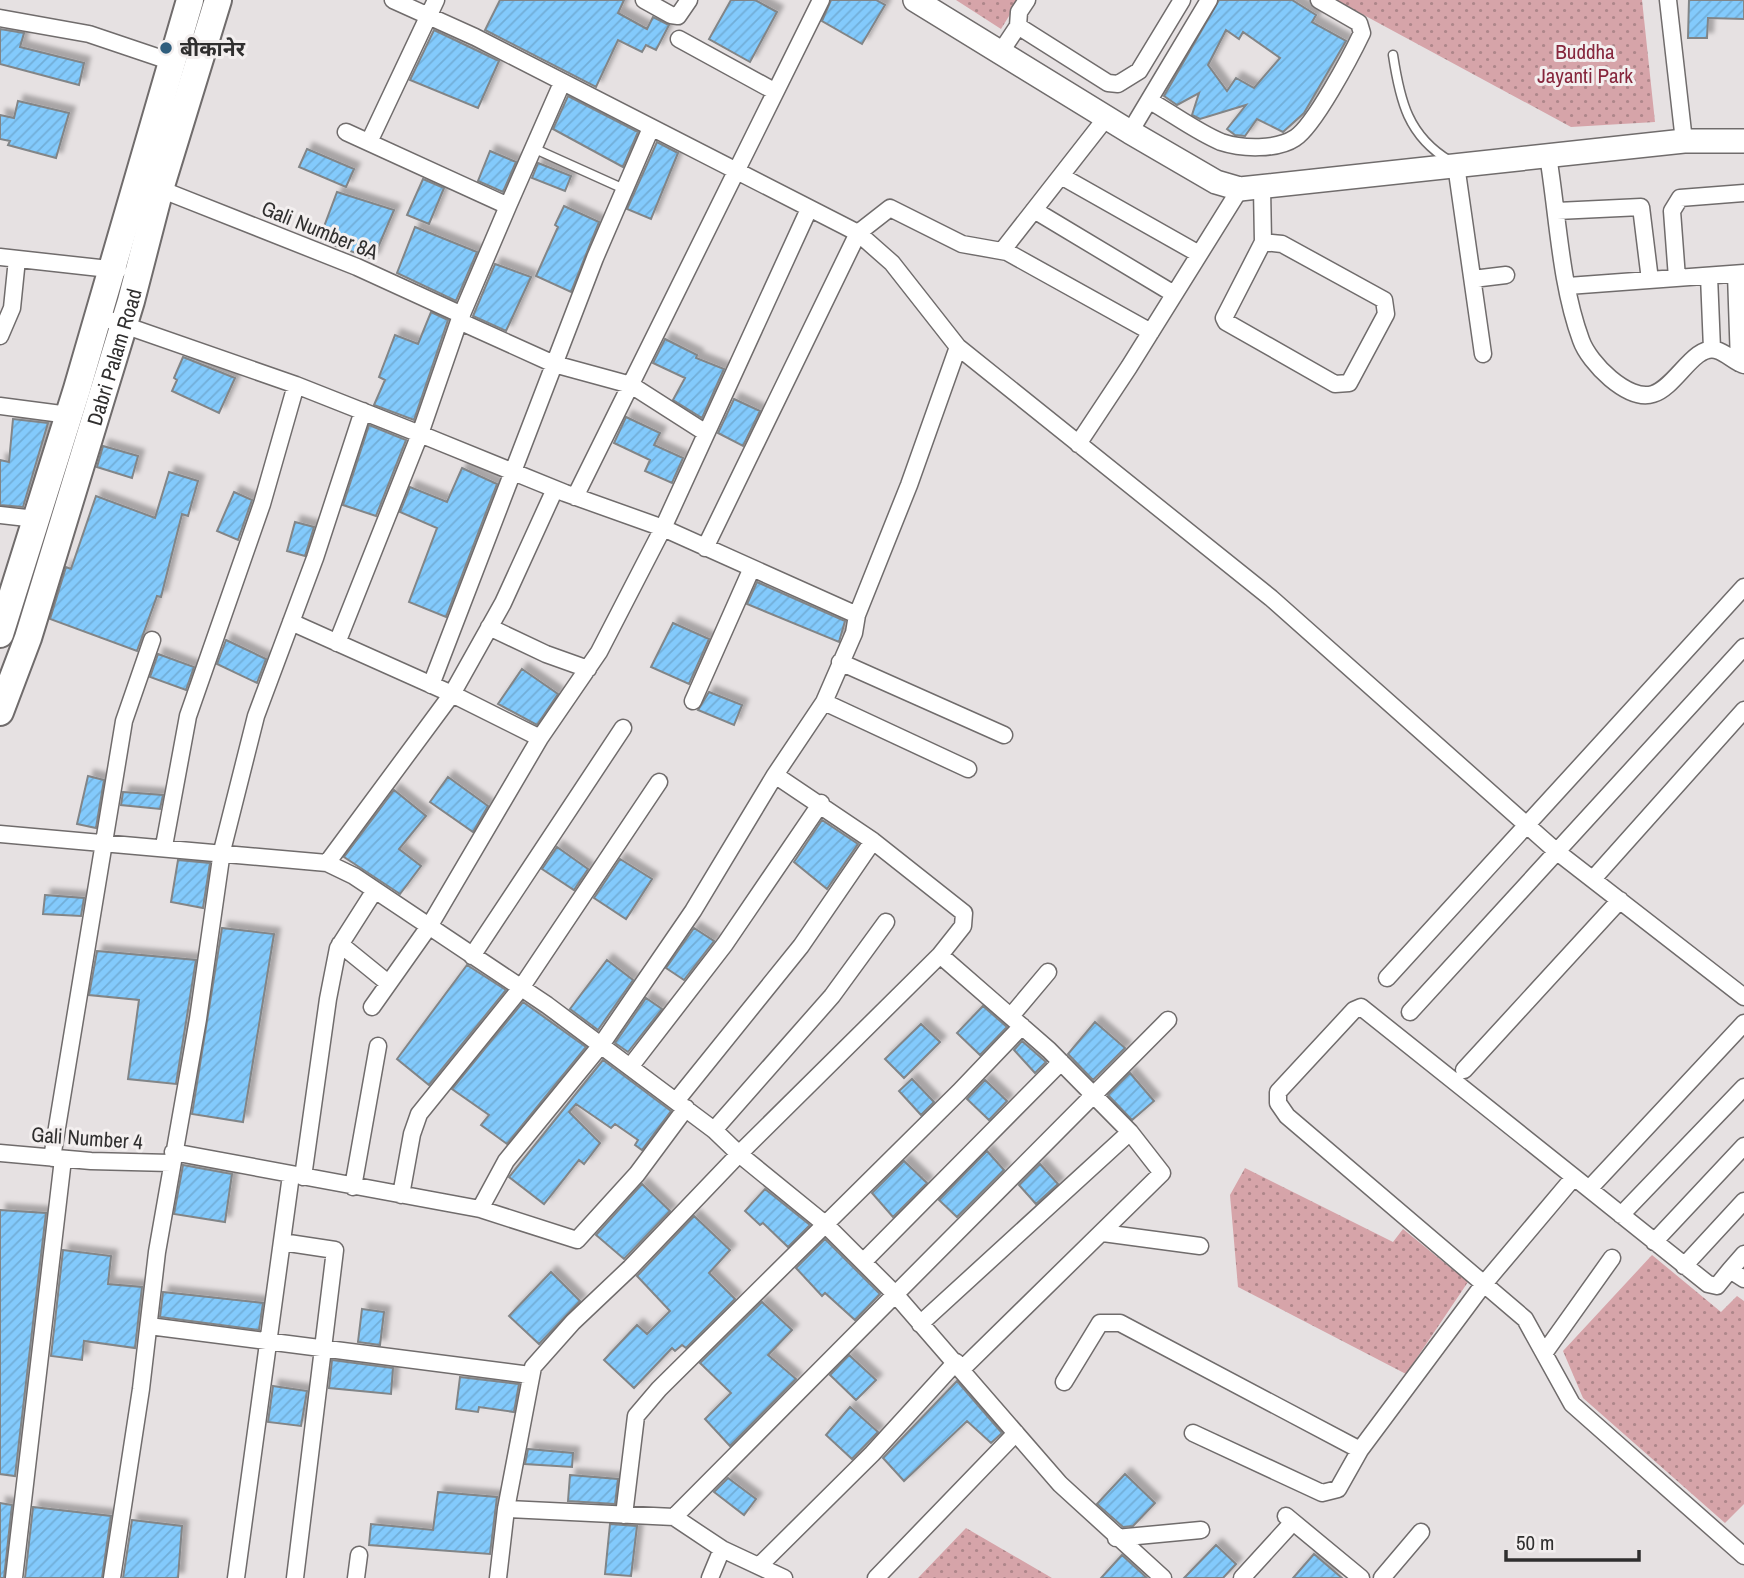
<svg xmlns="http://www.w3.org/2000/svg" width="1744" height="1578" font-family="'Archivo Narrow','Noto Sans Devanagari',sans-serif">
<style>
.park{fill:url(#park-dots)}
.building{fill:url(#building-hatch);stroke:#828587;stroke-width:2;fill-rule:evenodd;filter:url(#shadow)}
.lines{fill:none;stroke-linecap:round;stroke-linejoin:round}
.lane-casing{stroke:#706c6c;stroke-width:11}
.street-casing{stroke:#706c6c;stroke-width:19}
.secondary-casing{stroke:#706c6c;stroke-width:26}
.primary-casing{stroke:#706c6c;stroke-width:30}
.lane{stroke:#fff;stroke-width:8}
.street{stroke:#fff;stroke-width:16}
.secondary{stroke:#fff;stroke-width:23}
.primary{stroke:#fff;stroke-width:26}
.poi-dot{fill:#305e7d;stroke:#f3efef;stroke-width:2.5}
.labels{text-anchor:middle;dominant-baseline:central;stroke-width:6;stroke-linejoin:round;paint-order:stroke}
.poi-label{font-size:21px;font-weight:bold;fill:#302f2f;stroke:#f3efef;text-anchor:start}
.park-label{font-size:21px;fill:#86263c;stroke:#f3efef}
.street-label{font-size:21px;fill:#302f2f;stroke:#f3efef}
</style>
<defs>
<pattern id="park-dots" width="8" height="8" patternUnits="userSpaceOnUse" patternTransform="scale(1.75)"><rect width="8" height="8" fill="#d6a4a9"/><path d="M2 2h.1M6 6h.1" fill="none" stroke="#ae868a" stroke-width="1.8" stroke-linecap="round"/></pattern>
<pattern id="building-hatch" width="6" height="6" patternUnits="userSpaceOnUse" patternTransform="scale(1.75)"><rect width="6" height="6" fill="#83cafc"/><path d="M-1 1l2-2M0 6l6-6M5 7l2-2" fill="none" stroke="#71aed8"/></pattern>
<filter id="shadow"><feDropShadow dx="6" dy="-6" stdDeviation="2" flood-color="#0004"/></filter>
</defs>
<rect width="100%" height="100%" fill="#e6e1e2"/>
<path class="park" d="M956,0H1019L1001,29Z
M1336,0H1642L1655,122L1571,127Z
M1245,1168L1393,1242L1403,1229L1468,1282L1406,1374L1238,1287L1230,1195Z
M1652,1255L1721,1312L1737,1296L1744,1301V1504L1725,1523L1583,1398L1563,1351Z
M966,1528L1052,1578H918Z"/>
<path class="building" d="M500,0H624L618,13L647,29L653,17L669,25L656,50L646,45L642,52L618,40L596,87L485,30Z
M731,0H755L777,12L750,62L709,39Z
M831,0H876L885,5L862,44L822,21Z
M1219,0H1292L1316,15L1312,22L1346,41L1304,113L1283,132L1257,119L1245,136L1235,135L1227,129L1246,105L1200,119L1192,115L1199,93L1177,105L1164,96ZM1226,30L1239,39L1243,32L1280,58L1254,88L1236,78L1227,91L1208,65Z
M1689,0H1744V19L1708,18L1707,38H1688Z
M0,29L24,33L20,47L84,63L79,85L0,64Z
M434,30L499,61L478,108L410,80Z
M568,96L638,132L623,167L553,129Z
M18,101L69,113L56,158L8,145L10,141L0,139V115L14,118Z
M657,142L678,153L651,219L627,209Z
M307,149L354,169L346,187L299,167Z
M490,151L516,162L503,192L478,181Z
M538,163L571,176L565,191L532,178Z
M423,179L444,188L429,224L407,215Z
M337,192L394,210L373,259L319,240Z
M564,206L599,222L571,292L536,276L558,227L555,225Z
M415,227L477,252L456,301L397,273Z
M495,264L531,277L506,331L473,316Z
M431,312L448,320L414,420L374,405L385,380L379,377L395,335L418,344Z
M665,339L697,355L696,358L724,369L702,418L673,400L685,378L653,363Z
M183,357L235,378L219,413L172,391L177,380L174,378Z
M734,399L760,411L743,446L718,433Z
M626,417L660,433L654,445L683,458L672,483L645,471L650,460L614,443Z
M13,419L48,423L23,507L0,505V460L9,462Z
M369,425L406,440L376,516L343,505Z
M103,446L138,456L132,478L97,467Z
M462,468L497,484L446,617L409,602L437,528L400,512L410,487L447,502Z
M169,472L198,481L188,516L182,514L161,597L157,596L137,651L50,619L66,567L71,569L96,496L155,518Z
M234,492L252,500L238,540L217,531Z
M295,522L314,527L305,556L287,551Z
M757,582L845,621L839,642L747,604Z
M673,623L709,639L689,684L651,667Z
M226,640L266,659L257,683L217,664Z
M158,654L194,667L186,690L150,677Z
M522,669L558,694L537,725L498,704Z
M709,692L742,705L734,725L698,710Z
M88,776L104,780L96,828L77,824Z
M448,777L488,806L473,832L430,802Z
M394,790L426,816L399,849L421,866L400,894L344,857Z
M123,792L163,795L160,809L121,805Z
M822,820L858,844L827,889L794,862Z
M557,847L588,869L574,890L542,869Z
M620,859L652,879L626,919L594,898Z
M178,860L210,863L203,908L171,902Z
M45,895L84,898L81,916L43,914Z
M222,928L274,934L243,1122L192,1114Z
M694,928L714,941L684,980L666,968Z
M97,951L196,960L176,1084L128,1079L139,1000L89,995Z
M607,960L633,980L598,1030L570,1009Z
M467,965L506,990L429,1085L397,1059Z
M646,998L662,1009L628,1052L615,1043Z
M523,1002L586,1047L507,1144L481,1125L489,1115L452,1089Z
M983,1006L1007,1027L980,1055L957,1033Z
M1095,1022L1125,1048L1093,1080L1068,1054Z
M921,1024L940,1042L904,1078L885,1059Z
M1022,1041L1046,1062L1035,1073L1014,1050Z
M603,1060L671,1111L642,1150L635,1145L638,1140L615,1124L611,1128L576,1104L569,1112L600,1143L584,1164L579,1160L544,1204L509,1177Z
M1130,1073L1154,1101L1132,1120L1108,1095Z
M912,1079L934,1102L921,1115L899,1091Z
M985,1080L1007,1101L989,1120L967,1099Z
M987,1151L1004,1170L957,1217L939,1200Z
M904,1161L927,1183L893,1217L872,1193Z
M1040,1164L1058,1184L1036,1204L1019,1185Z
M183,1165L232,1174L225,1222L174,1214Z
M642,1184L670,1211L624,1259L596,1235Z
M765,1189L810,1225L788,1247L763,1223L760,1225L745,1211Z
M0,1210L46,1213L15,1476L0,1474Z
M694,1216L730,1250L709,1273L735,1299L686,1348L682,1345L675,1351L672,1348L634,1388L604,1360L637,1325L647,1334L670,1311L637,1276Z
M825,1239L880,1294L855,1320L825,1293L822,1296L796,1268Z
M63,1250L111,1256L108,1284L142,1287L135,1348L84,1341L82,1360L51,1356Z
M551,1272L580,1301L539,1344L509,1316Z
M163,1292L263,1303L259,1330L160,1317Z
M762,1302L792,1330L768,1355L796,1379L730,1446L705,1419L731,1393L700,1363Z
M362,1309L384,1312L380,1345L358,1342Z
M849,1355L876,1380L856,1400L830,1375Z
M332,1360L393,1368L391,1394L329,1388Z
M460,1377L519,1384L514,1412L479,1407L478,1412L456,1409Z
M957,1381L1002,1433L991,1443L967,1421L904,1481L883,1458Z
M273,1386L307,1391L301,1426L268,1422Z
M850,1407L878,1432L852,1459L826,1435Z
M528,1449L573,1453L572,1467L525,1464Z
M1125,1474L1155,1503L1133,1526L1123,1527L1097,1504Z
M570,1475L618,1479L615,1504L568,1501Z
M728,1478L756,1499L744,1515L714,1492Z
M438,1492L497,1497L490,1554L369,1545L371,1524L433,1530Z
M0,1503L12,1505L4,1578H0Z
M33,1507L111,1516L102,1578H25Z
M132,1520L182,1526L178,1578H123Z
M610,1524L637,1526L631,1576L605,1574Z
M1216,1545L1236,1564L1223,1578H1184Z
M1314,1554L1342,1578H1293Z
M1122,1555L1147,1578H1101Z"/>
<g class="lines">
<defs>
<path id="lane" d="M1393,55C1400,101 1408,136 1450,161
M533,148L624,189"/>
<path id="street" d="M393,0L475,37L858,233L892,263L958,347L1271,598L1556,851L1744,997
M644,0L671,15L678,16L689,0
M1668,0L1684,141
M0,18L89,34L172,62
M1018,26L1019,12L1027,0
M679,39L774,91
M1000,53L1018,26L1108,83L1118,84L1139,71L1182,0
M1150,101C1173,114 1197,132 1221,142C1242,149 1277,150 1295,138C1314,126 1351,56 1362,33L1359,23L1319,0
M346,132L508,206L562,83
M1130,132L1209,0
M369,142L436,0
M1548,156C1558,216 1560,283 1581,340C1589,363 1628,402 1653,394C1676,387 1694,344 1716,350C1727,353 1734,362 1744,365
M1456,165L1483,354
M1061,176L1199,254
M1262,188L1263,242L1282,244L1384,300L1386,314L1349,383L1335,384L1226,322L1224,318L1263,242
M160,189L357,267L462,315
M1034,210L1174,294
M1557,211L1641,207L1650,280
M1002,251L1106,118
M0,257L118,270
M1736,274L1739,363
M1709,276L1712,349
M1677,278L1672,211L1680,198L1744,193
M1473,279L1506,275
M1568,286L1744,273
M98,316L296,385L420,434L459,321L508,206
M459,321L554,364L631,385L706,433
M0,336L12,308L17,259
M0,406L69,415
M1078,444L1129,367L1240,189
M575,497L821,0
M0,515L36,519
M705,548L858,233L890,208L962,244L1007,252L1151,332
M857,615L909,485L958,347
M291,622L452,694L327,863
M489,627L546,654L588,669
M337,643L420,434L565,493L663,528L857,615L854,633L824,702L775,775
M840,662L1004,735
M431,685L595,258L651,128
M693,701L751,570
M824,702L968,769
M540,738L452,694L503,603L555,489
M0,834L327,863L354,876L547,1005L714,1130L739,1154L825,1224L895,1294L1060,1484L1163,1578
M164,846L188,716L262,504L296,385
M1593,879L1744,710
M340,944L388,983
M472,956L623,728
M1387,978L1744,587
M372,1007L430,925L540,738L599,652L663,528L809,209
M1410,1012L1744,647
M1011,1016L1048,972
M630,1067L725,944L821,803
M1464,1070L1620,900
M676,1101L801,946L873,841
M714,1130L832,996L886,922
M173,1152L480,1209L577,1240L637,1174L686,1108
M0,1153L91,1161L171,1163
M52,1158L124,721L152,640
M303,1177L328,999L338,948L375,890
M353,1187L378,1046
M1589,1189L1744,1023
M401,1195L412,1134L419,1114L521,988L659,782
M480,1209L506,1161L601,1045L693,911L775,775L873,841L964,913L963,926L940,955
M1621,1215L1744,1087
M1103,1233L1200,1246
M282,1242L335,1250L295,1578
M1654,1242L1744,1146
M863,1262L1061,1062
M1684,1266L1744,1201
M1730,1270L1744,1254
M1744,1279L1730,1270L1717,1286L1708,1284L1361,1007L1354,1010L1278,1092V1103L1287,1116L1525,1319L1572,1404L1744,1556
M920,1324L1130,1132
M149,1326L530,1375
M1545,1352L1612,1258
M1064,1382L1100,1323H1120L1360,1450L1483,1285L1574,1177
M1193,1433L1322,1493L1338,1489L1360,1450
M506,1509L674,1517L722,1549L784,1578
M624,1515L636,1416L659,1389L959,1092L1022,1026
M1286,1516L1361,1578
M674,1517L1168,1020
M1116,1538L1201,1530
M759,1566L872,1454L956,1362
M14,1578L63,1159
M112,1578L141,1389L157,1252L198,1019L222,851L256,716L315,558L363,411
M236,1578L291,1175
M356,1578L359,1555
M498,1578L506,1509L533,1367L573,1322L630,1268L739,1154L940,955L1049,1050L1130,1132L1162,1173L961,1370
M710,1578L722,1549
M876,1578L1016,1433
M1242,1578L1293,1522
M1382,1578L1421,1532"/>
<path id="secondary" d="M915,0L1130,132L1216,182L1240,189L1684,141H1744"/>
<g id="primary">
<path d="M0,634L77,389L190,0"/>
<path id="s1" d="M0,712L28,638L131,301L160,189L218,0"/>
</g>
</defs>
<use href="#lane" class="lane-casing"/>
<use href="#street" class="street-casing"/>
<use href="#secondary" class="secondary-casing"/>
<use href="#primary" class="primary-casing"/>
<use href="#lane" class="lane"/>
<use href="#street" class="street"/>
<use href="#secondary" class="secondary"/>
<use href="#primary" class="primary"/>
</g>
<circle class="poi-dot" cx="166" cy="48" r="7"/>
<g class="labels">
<g class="poi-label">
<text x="180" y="48">बीकानेर</text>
</g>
<g class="park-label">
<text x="1585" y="51">Buddha<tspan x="1585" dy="24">Jayanti Park</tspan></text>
</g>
<g class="street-label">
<text transform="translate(320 230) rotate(22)">Gali Number 8A</text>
<text stroke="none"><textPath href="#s1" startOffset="373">Dabri Palam Road</textPath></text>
<text transform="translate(87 1138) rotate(4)">Gali Number 4</text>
</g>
</g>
<path d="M1506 1550v10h133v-10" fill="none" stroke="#302f2f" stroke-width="3.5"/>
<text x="1516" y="1550" font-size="21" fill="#302f2f" stroke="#f3efef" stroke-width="5" paint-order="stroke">50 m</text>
</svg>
